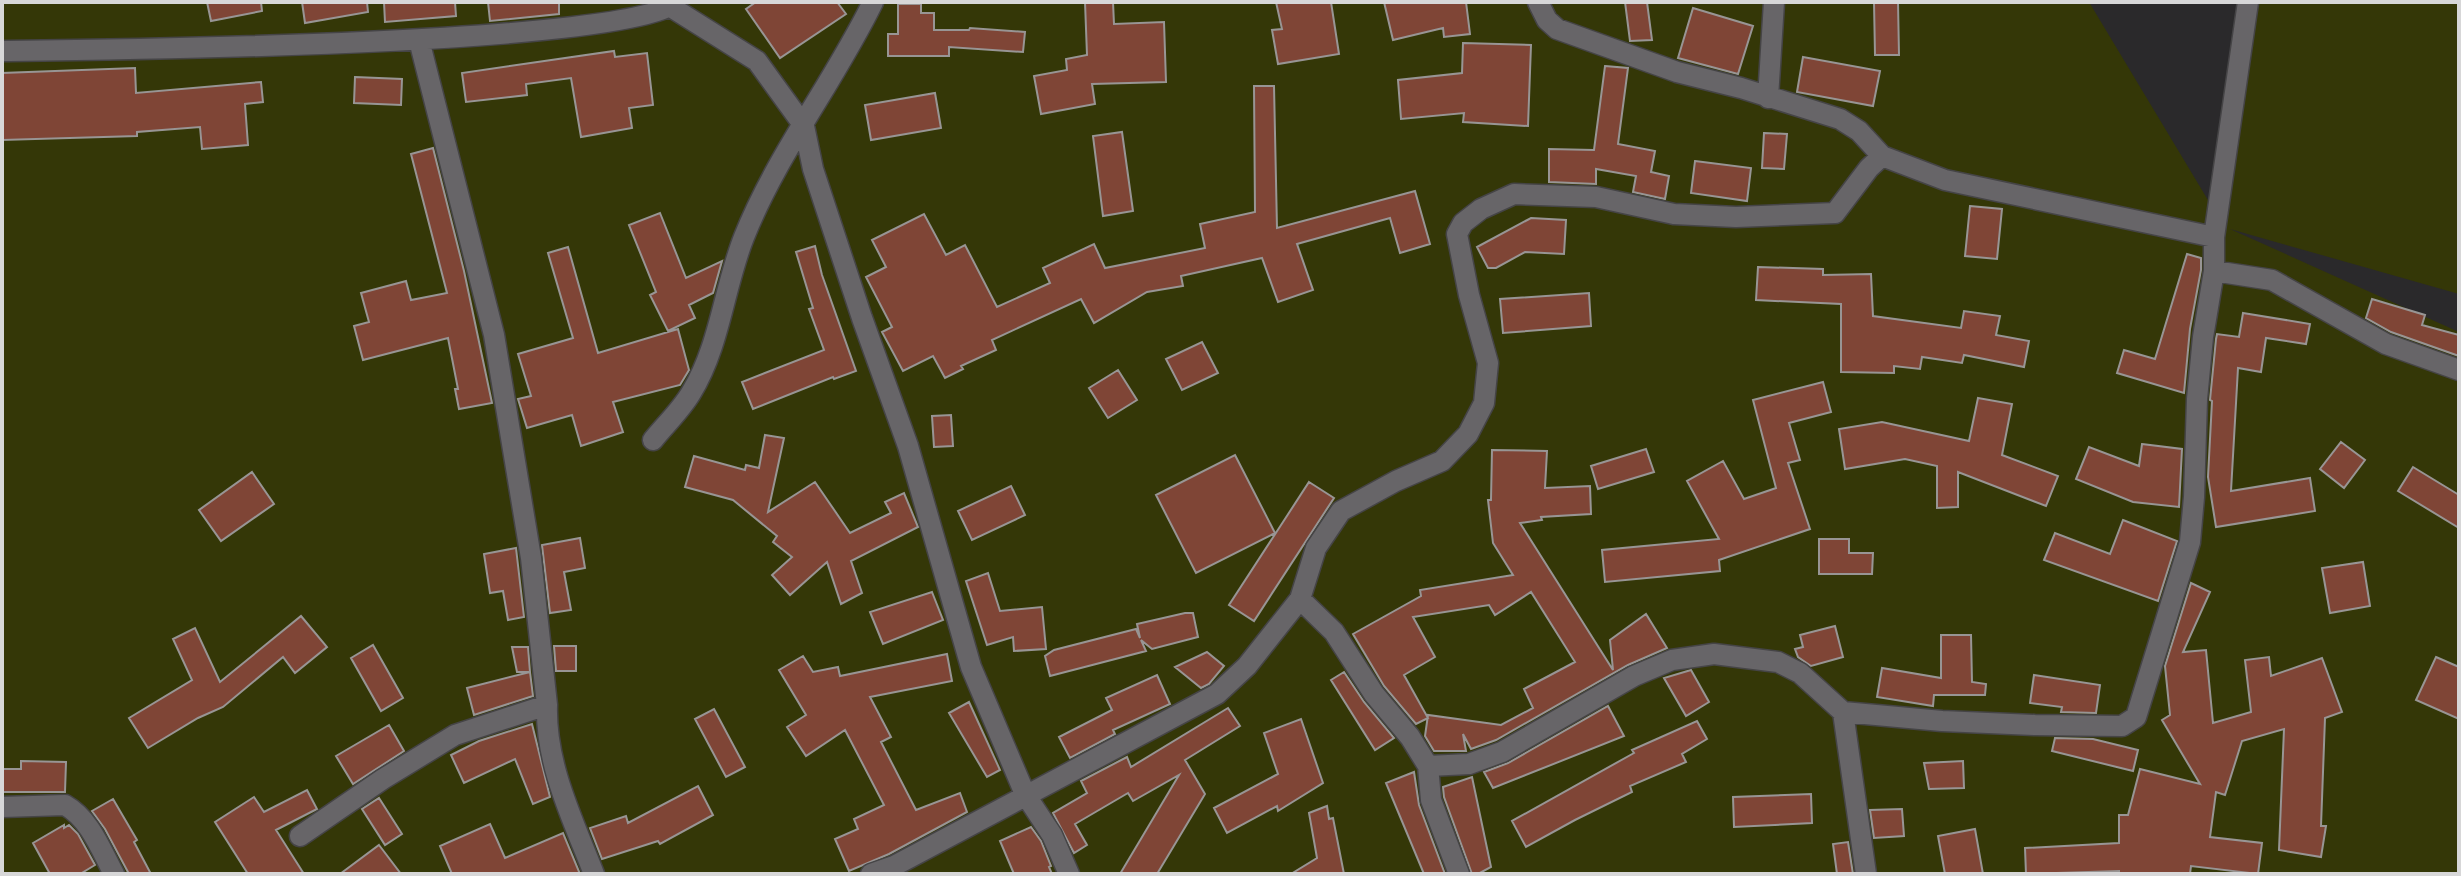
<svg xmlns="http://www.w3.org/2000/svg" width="2461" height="876" font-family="'PT Sans',sans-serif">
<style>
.green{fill:#343707}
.building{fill:#7f4536;stroke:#989594;stroke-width:2}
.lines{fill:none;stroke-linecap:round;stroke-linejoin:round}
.minor-casing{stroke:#454446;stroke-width:23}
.minor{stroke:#676568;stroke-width:20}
</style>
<rect width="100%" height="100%" fill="#2a292b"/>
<path class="green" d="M2,2H2089L2223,225L2259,2H2459V294L2230,229L2459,332V874H2Z"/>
<path class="building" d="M207,2H261L262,11L211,21Z
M302,2H367L368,12L305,23Z
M384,2H455L456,16L385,22Z
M488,2H559V14L490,21Z
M756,2H837L846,14L780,58L746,9Z
M1085,2H1113L1114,24L1164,22L1166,82L1092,84L1095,104L1041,114L1034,76L1067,70L1066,59L1087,55Z
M1276,2H1331L1339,54L1278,64L1272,30L1282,29Z
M1384,2H1466L1470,34L1444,37L1443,28L1393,40Z
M1625,2H1647L1652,40L1630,41Z
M1874,2H1898L1899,55H1875Z
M898,4H921V13H934V30H969L970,28L1025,32L1023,52L949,47V56H888V34H898Z
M1693,8L1753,26L1738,74L1678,58Z
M1463,43L1531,45L1528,126L1463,122L1464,113L1401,119L1398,80L1462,73Z
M614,51L615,57L647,53L653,105L629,108L632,128L581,137L571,78L526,84L527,95L466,102L462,73Z
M1803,57L1880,71L1873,106L1797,92Z
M1605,66L1628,68L1618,144L1655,151L1651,172L1669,176L1665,199L1633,192L1636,176L1596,169V184L1549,182V149L1594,150Z
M135,68L136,93L261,82L263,102L245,104L248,145L202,149L200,127L137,132V136L2,140V73Z
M355,77L402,79L401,105L354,103Z
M1254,86H1274L1277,228L1415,191L1430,244L1400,253L1390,218L1297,244L1313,290L1278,302L1262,258L1181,276L1183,286L1147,292L1094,323L1081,299L992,340L996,350L961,366L963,369L945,378L933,356L903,371L882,332L892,327L866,277L886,267L872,240L924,214L946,255L965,245L997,307L1050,283L1043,268L1094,244L1105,268L1205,248L1200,224L1255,212Z
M935,93L941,128L871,140L865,105Z
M1122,132L1133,211L1103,216L1093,136Z
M1764,133L1787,134L1784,169L1762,168Z
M433,148L464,271L492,403L459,409L455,389H458L448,338L363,360L354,326L369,322L361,293L406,281L411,300L447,293L411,154Z
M1695,161L1751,168L1747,201L1691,193Z
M1970,206L2002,209L1997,259L1965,256Z
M660,213L686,278L722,261L713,293L689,305L695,318L668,331L650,295L656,292L629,225Z
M1531,218L1566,220L1564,254L1525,252L1496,268H1488L1477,247Z
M815,246L822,275L856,371L834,379L833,377L753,409L742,382L824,350L809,309L813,308L796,252Z
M568,247L598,353L678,329L689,370L680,385L613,402L623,432L581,446L572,415L527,428L518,399L531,396L518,354L573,338L548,253Z
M2187,254L2201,258V270L2190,329L2184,393L2117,373L2124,350L2155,359Z
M1758,267L1823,269V275L1871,274L1873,316L1961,328L1964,311L2000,316L1996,335L2029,341L2024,367L1964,355L1962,363L1922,357L1920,369L1894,366V373L1841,372V304L1756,300Z
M1589,293L1591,326L1503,333L1500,299Z
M2372,299L2425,315L2422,325L2459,335V356L2391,332L2366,318Z
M2243,313L2310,324L2306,344L2266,338L2261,372L2238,368L2231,491L2310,478L2315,511L2216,527L2208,477L2212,401L2210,400L2216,339L2217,334L2239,337Z
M1202,342L1218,373L1182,390L1166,359Z
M1118,370L1137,400L1108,418L1089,388Z
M1823,382L1831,412L1789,423L1800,460L1788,463L1810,529L1719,560L1720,571L1605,582L1602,550L1719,539L1687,481L1723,461L1744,499L1776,488L1753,400Z
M1978,398L2012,404L2002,455L2058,476L2046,506L1958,472V507L1937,508V466L1905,459L1845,469L1839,429L1882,422L1969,441Z
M951,415L953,446L934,447L932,416Z
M765,435L784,438L768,512L815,482L850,533L891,513L885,502L904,493L918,527L851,561L862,593L841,604L827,562L790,595L772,575L792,557L773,542L777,536L733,500L685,487L694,456L745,470L746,465L759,468Z
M2341,442L2365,460L2344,488L2320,469Z
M2142,444L2182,449L2179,507L2133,502L2076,479L2089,447L2139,466Z
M1646,449L1654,472L1598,489L1591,466Z
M1492,450L1547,451L1545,488L1590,486L1591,514L1541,517L1542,520L1520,523L1613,670L1610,640L1646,614L1667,648L1628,665L1496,740L1471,749L1463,734L1466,751H1434L1425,736L1428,715L1501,725L1533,708L1524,689L1575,662L1531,592L1495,615L1489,605L1413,617L1435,657L1404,675L1428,718L1416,724L1384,686L1353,634L1421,596L1420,590L1513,575L1493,543L1488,500H1491Z
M1235,455L1275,533L1196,573L1156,495Z
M2413,467L2459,495V528L2398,491Z
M252,472L274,504L221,541L199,510Z
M1309,482L1334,498L1254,621L1229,605Z
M1011,486L1025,515L972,540L958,511Z
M2123,520L2177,541L2158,601L2044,560L2055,533L2110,554Z
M580,538L585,568L564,572L571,610L550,613L542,545Z
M1819,539H1849V553H1873L1872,574H1819Z
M516,548L524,617L508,620L503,591L490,593L484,554Z
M2363,562L2370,606L2330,613L2322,568Z
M988,573L1000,611L1042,607L1046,649L1014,651L1013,637L987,645L966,581Z
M2191,583L2210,592L2183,652L2206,650L2213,723L2251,712L2245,660L2269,657L2271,676L2322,658L2342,712L2325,718L2321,826H2326L2321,857L2279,850L2284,729L2242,741L2225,795L2216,792L2210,837L2262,843L2258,874L2191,866L2190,874H2119V871L2026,874L2025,848L2119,843V815H2128L2140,769L2200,784L2162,720L2170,715L2165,666Z
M932,592L943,620L883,644L870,612Z
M1185,613H1193L1198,637L1152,649L1141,640L1146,651L1050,676L1045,656L1054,650L1136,629L1140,638L1137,624Z
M301,616L327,647L295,673L283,657L223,707L198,718L148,748L129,718L192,680L173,639L195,628L220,682Z
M1835,626L1843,657L1811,666L1798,657L1795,649L1803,647L1800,635Z
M1941,635H1971L1972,682L1986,684L1985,695H1934L1933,706L1877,697L1882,668L1941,678Z
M373,645L403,698L381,711L351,658Z
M554,646H576V671H556Z
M512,647H528L530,672H517Z
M1207,652L1224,666L1209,684L1201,688L1175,667Z
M947,654L952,681L870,697L891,737L881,742L916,810L960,793L967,812L889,854L849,871L835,839L858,829L854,819L884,805L845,730L806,756L787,727L806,715L779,670L803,656L813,672L838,667L840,676Z
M2436,657L2459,667V719L2416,700Z
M1691,670L1709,702L1686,716L1664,678Z
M530,672L533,696L474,715L467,688Z
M1344,672L1364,702L1394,738L1375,750L1331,680Z
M1157,675L1170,704L1113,730L1115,734L1070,758L1059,737L1112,710L1106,698Z
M2034,675L2100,685L2096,713L2061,712L2062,707L2030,703Z
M969,702L1000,770L987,777L949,713Z
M1608,706L1624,736L1493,788L1484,772L1508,763Z
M1228,708L1240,726L1185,760L1205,794L1157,874H1120L1179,775L1133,801L1128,793L1075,824L1087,845L1074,853L1053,813L1087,793L1081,781L1127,757L1131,767Z
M714,709L745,767L726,777L695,719Z
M1301,719L1323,783L1278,811L1277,806L1227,833L1214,808L1278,774L1264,733Z
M1697,721L1707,739L1682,754L1686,762L1630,786L1632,792L1575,820L1526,847L1512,821L1634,753L1632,750Z
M532,724L550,797L533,804L515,759L464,783L451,755L479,741Z
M389,725L404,751L353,784L336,756Z
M2055,738L2093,739L2138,750L2133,771L2052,751Z
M21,761L66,762L65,792H2V769H21Z
M1963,761L1964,788L1929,789L1924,763Z
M1414,772L1419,805L1445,874H1424L1386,783Z
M1472,777L1491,867L1478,874H1472L1444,797L1443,787Z
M698,786L713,815L660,844L658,841L602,859L590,828L626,816L628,823Z
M307,790L317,809L276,830L304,874H248L215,822L254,797L264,812Z
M1811,794L1812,823L1734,827L1733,797Z
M379,798L402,834L385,845L362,809Z
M113,799L137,840L134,842L151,874H129L105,829L92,811Z
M1327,806L1329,819L1333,818L1344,874H1291L1317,858L1309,813Z
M1902,809L1904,836L1874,838L1870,810Z
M490,824L505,858L563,833L580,874H452L440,846Z
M64,825V828L69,825L78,834L95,865L80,874H50L33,843Z
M1031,827L1041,841L1051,866L1049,867L1052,874H1014L1000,841Z
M1975,829L1983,874H1945L1938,836Z
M1848,842L1853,874H1837L1833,844Z
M379,845L401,874H340Z"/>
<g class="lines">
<defs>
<path id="minor" d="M1538,2L1547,20L1557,29L1677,72L1741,88L1840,119L1859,131L1882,156L1945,180L2214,237V271L2203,337L2197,399L2194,497L2190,542L2136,717L2122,726L2035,725L1942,721L1843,712
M671,7L757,61L804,126L813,169L862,318L908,446L971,667L1025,794L1052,835L1069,874
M419,40L494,335L531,558L547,705C545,764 573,820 594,874
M2,51C90,50 638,45 676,2
M1768,98L1774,2
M2214,237L2248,2
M2214,271L2272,280L2386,344L2459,370
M653,440C665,425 681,410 691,393C720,346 724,287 744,237C777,154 834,82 873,2
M1300,599L1316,548L1341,511L1396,481L1442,461L1468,434L1484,403L1488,363L1469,295L1457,234L1463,223L1481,209L1514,194L1539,195L1596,197L1674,214L1736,217L1835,213L1869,168L1882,156
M1428,766L1469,764L1502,752L1634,676L1672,660L1714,654L1778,662L1800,673L1843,712L1866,874
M2,807L65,805C90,819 101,850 114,874
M300,836L383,779L455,735L547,705
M871,874L894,866L1217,694L1247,666L1300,599L1334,632L1374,694L1410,737L1428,766L1431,800L1459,874"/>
</defs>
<use href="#minor" class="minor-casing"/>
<use href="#minor" class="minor"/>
</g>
<rect width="2461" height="876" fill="none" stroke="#d7d7d8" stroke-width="8"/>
</svg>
